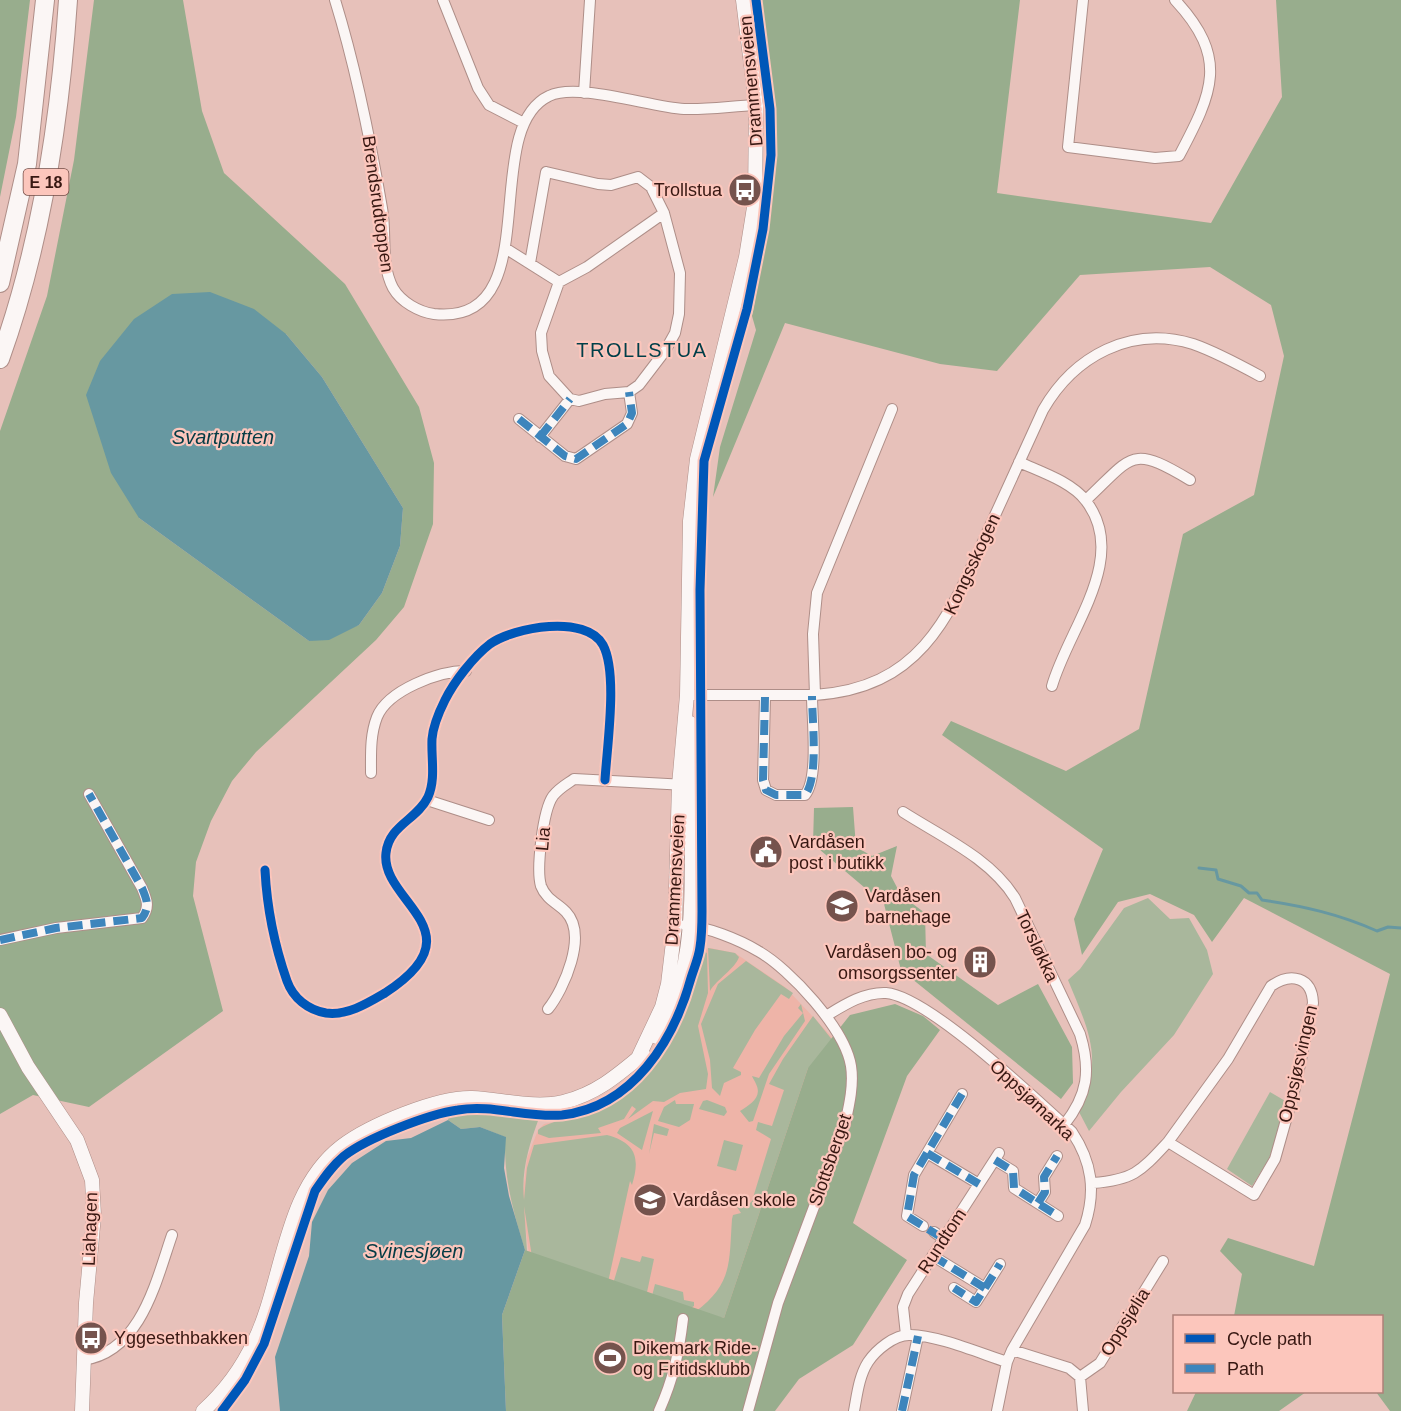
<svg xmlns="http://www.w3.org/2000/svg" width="1401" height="1411" font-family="Arial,sans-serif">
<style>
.built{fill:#eeb4a8}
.green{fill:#a9b79c}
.forest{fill:#98ad8d;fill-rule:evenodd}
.water{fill:#6798a1}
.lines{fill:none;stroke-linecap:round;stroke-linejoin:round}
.stream{stroke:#6798a1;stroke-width:3}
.minor-casing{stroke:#ae8e88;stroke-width:12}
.secondary-casing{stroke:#ae8e88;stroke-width:15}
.motorway-casing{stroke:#ae8e88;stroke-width:20}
.minor{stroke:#fbf6f5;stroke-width:10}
.secondary{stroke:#fbf6f5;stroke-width:14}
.motorway{stroke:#fbf6f5;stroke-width:18}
.quiet{stroke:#3d85bc;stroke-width:8;stroke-dasharray:15 8;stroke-linecap:butt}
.cycleway-casing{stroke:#fcc6bc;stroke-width:13}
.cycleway{stroke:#0057b8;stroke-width:9}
.labels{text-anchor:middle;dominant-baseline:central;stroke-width:4.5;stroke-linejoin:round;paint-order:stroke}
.shield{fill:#fcc6bc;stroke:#734c45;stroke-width:1.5}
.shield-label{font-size:16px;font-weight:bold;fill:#381812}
.street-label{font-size:18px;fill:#381812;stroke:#fcc6bc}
.poi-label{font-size:18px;fill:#381812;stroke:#fcc6bc;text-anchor:start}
.neighbourhood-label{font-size:20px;letter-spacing:1.5px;fill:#003f49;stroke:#fcc6bc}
.water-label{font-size:20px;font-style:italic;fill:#043b44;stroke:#fcc6bc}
</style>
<rect width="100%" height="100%" fill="#e7c1ba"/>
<path class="built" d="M710,948L735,953L785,987L832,1037L724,1318L530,1262L522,1200L527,1158L538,1130L544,1124L581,1117L603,1107L632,1087L651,1068L678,1026L690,996L700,957L704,949Z"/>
<path class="green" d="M1148,898L1170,919L1189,918L1207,950L1213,974L1174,1035L1121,1092L1089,1131L1078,1110C1106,1061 1087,1027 1068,980L1080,969L1124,908Z
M708,948L735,953L739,957C735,969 717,979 710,991Z
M703,951L707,953L708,993L698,1026L708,1074L706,1089L680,1093L664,1102L653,1101L628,1119L636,1109L632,1106L624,1119L598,1128L601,1133L549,1138L538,1134V1130C550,1119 586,1117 606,1105C646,1080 677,1040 691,995C695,981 696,964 703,951Z
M746,961L793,993L789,999L781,994L755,1030L733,1068L741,1072V1075L724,1083L720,1096L712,1088L710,1060L701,1024L718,984Z
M801,1004L805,1021L769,1074L753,1121L749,1122L740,1111C749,1105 763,1098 756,1084C755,1081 753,1079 752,1076L759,1078L784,1036L803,1013L798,1008Z
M813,1016L842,1052L808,1068L724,1318L695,1312C733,1284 729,1262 732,1219L733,1215L741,1213L737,1207H746L752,1201L771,1139L756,1130L758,1122L772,1126L784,1090L769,1084L783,1059Z
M1270,1092L1287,1102L1269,1159L1252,1186L1227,1169Z
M675,1100L676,1104H694L690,1120L679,1127L658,1121L664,1107Z
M707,1100L725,1107L727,1112L724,1116L699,1109L703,1101Z
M653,1111L642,1150L617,1133L620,1128Z
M468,1112L539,1118C529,1145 521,1171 524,1200L527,1168L534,1145L607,1135C637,1143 640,1159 632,1185L630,1181L607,1287L532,1257L524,1206L527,1251L525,1250C513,1210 504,1180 505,1137L480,1127L461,1129L448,1120L449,1115Z
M654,1124L669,1129L667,1136L654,1133L649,1154Z
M724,1140L743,1145L736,1171L717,1166Z
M642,1256L654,1259L646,1297L613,1284L621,1257L640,1262Z
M655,1284L683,1292L684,1300L694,1302V1306L678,1316L651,1300Z"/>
<path class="forest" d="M0,0H30L16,117L0,197Z
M94,0H183L202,111L224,173L345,284L419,407L434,463L433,524L404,607L376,640L256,752L232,781L211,821L196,862L193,896L223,1011L89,1107L33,1095L0,1114V431L47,296L74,160ZM286,334L322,377L403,508L400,546L382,593L359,625L309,641L139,518Z
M756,0H1020L997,193L1211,223L1282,97L1276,0H1401V1411H1390L1376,1392H1382V1316H1234L1242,1274L1220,1251L1228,1238L1314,1266L1390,974L1244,898L1212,942L1194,915L1150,894L1118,902L1082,955L1074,919L1103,849L942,735L951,721L1066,771L1139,729L1183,534L1254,495L1284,356L1271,305L1210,267L1080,275L997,371L940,364L785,323L713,497L720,447L756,330L752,316L768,231L776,110Z
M853,807L856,847L872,856L897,846L891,876L901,895L925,913L926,954L998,1005L1038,984L1072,1047L1073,1083L1061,1099L901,970L884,904L813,844L814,808Z
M895,1004L923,1016L940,1030L907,1076L853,1223L907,1260L853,1345L799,1379L775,1411H506L502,1315L525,1250L724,1318L808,1068L850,1015Z
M1196,1392H1306L1279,1411H1187Z"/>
<path class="water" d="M210,292L254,309L286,334L322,377L403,508L400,546L382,593L359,625L329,640L309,641L139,518L111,473L86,395L100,361L134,319L172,294Z
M448,1120L461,1129L480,1127L506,1137L504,1168L509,1196L525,1250L502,1315L506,1411H280L275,1357L309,1256L312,1222L328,1190L352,1163L386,1141L411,1138Z"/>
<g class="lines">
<path class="stream" d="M1199,868L1216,870L1218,879L1241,886L1249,893H1257L1262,900C1303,906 1339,914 1377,931L1388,927L1401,928"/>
<defs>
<path id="minor" d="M335,0C356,68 370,138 382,208C387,235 380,263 393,288C401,302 419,312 434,314C550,326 477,130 549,96C577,82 650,107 684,109C707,110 732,106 756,105
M443,0L478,88L489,105L524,123
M1083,0L1068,147L1155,158L1179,156C1213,92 1229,58 1175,0
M584,93L590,0
M505,248L559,282L587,267L664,213L680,273L679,314L675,333L665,351L639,385L629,392L605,394L579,401L570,399L549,376L542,351L541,333L559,282
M530,263L546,172L598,184L611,185L638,177L651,187L664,213
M519,419L565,456L576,459L627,424L632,413L629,392
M540,437L570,399
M1019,462C1041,472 1072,482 1086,501C1130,558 1068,629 1052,686
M1086,500C1133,456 1130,444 1190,480
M687,695H815L813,634L817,593L892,409
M815,695C919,688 948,620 986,535C1005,493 1024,452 1043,410C1074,356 1131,325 1193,344C1216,352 1238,364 1260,376
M765,697L763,780L766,790L776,795H805C819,778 812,719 812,696
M371,773C371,754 370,735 377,717C388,690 439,671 466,671
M427,800L489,820
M903,812C942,837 990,858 1015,898L1080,1034C1091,1070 1088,1095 1064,1125
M265,870C267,909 274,944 287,981C293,998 308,1010 326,1013C347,1016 368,1003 385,993C481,931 380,902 386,853C389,825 417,820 428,797C436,779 431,758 432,739C433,726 439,712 445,700C454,682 473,657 490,644C514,627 586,614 603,645C618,673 607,746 605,780
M685,925C707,927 738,939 758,951C790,969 845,1029 851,1066C854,1085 849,1106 845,1124L778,1303L748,1411
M0,940L56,928L142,918C150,907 147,900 142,888L89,794
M548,1009C564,989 588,935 566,912C557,903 546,899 541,886C536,869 543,810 553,796C559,788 567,784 574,779L686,785
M826,1016C844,1005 864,992 886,993C928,996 1037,1100 1072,1132C1092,1162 1096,1191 1085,1225L1012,1350L1007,1362L997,1411
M962,1094L927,1153L979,1184
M995,1160L1013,1171L1014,1188L1058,1216
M1093,1183C1134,1180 1141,1171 1168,1142L1254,1195L1275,1159L1295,1088L1313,1003C1312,977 1291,972 1271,986L1228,1059L1168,1142
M1038,1203L1045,1192L1044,1177L1057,1156
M923,1226L907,1216L914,1175L927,1153
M934,1232L944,1239
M933,1256L985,1288L976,1302L954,1288
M985,1288L1000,1264
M906,1335L903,1307L908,1294L999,1153
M1012,1350L1069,1368L1080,1377
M83,1360C141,1352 156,1281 172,1235
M659,1411C673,1380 679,1353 683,1319
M854,1411C857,1395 859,1376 868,1362C876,1350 894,1335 909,1335C934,1334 982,1354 1007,1362
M902,1411L918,1336
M1083,1411L1080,1377L1100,1363L1163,1261"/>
<path id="secondary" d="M0,1015L28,1067L77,1140L92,1180L94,1215L86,1303L82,1411
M657,1037C697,974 691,895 692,823C692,791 695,756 690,723
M638,1058L662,1007L668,984L675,925L679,785L687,695L690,521L697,459L746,257L755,201L756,105L743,0
M203,1411C224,1392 242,1368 254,1342C284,1280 283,1191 342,1146C370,1125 437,1097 472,1098C501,1099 534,1109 563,1102C596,1094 618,1075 643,1054"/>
<path id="motorway" d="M0,283L27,164L45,0
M0,359C41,245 60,121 68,0"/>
</defs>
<use href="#minor" class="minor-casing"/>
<use href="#secondary" class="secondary-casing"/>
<use href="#motorway" class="motorway-casing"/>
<use href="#minor" class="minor"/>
<use href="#secondary" class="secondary"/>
<use href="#motorway" class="motorway"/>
<path class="quiet" d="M519,419L565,456L576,459L627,424L632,413L629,392
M540,437L570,399
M765,697L763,780L766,790L776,795H805C819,778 812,719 812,696
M0,940L56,928L142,918C150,907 147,900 142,888L89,794
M962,1094L927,1153L979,1184
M927,1153L914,1175L907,1216L944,1239
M995,1160L1013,1171L1014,1188L1058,1216
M1038,1203L1045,1192L1044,1177L1057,1156
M933,1256L985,1288L976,1302L954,1288
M985,1288L1000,1264
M902,1411L918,1336"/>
<defs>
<path id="cycleway" d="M265,870C267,909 274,944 287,981C293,998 308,1010 326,1013C347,1016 368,1003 385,993C481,931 380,902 386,853C389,825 417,820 428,797C436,779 431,758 432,739C433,726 439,712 445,700C454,682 473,657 490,644C514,627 586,614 603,645C618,673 607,746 605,780
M222,1411L245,1380L264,1344L315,1191C324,1178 332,1166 344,1156C367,1138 429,1114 458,1110C492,1104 527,1118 562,1115C633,1107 674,1040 691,978C694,968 699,957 700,947C702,935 702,923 702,911L700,590L704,461L747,309L763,229L771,155L770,109L756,0"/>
</defs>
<use href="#cycleway" class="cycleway-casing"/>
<use href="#cycleway" class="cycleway"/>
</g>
<defs>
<symbol id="bus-disc" viewBox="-11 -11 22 22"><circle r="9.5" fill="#75534d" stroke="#fcc6bc"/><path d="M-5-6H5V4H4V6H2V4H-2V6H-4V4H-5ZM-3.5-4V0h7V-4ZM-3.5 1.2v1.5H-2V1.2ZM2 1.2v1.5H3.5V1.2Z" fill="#fff"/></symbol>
<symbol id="civic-disc" viewBox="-11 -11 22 22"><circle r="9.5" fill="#75534d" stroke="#fcc6bc"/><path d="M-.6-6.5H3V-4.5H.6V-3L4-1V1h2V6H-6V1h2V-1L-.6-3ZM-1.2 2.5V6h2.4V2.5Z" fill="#fff"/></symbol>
<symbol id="school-disc" viewBox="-11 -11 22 22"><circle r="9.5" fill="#75534d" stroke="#fcc6bc"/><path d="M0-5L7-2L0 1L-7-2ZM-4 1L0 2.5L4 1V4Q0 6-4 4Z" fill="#fff"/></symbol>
<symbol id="building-disc" viewBox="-11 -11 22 22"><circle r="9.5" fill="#75534d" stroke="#fcc6bc"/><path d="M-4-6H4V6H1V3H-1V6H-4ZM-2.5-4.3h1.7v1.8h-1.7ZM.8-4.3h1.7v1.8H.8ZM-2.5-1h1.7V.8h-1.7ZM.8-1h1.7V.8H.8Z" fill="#fff"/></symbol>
<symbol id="stadium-disc" viewBox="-11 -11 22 22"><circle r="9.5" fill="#75534d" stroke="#fcc6bc"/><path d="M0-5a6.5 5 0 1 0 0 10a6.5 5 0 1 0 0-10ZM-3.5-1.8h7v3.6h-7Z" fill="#fff"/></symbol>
</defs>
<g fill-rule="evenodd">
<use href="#bus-disc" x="726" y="171" width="38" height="38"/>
<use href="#civic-disc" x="747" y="833" width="38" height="38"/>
<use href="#school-disc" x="823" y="887" width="38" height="38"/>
<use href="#building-disc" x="961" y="943" width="38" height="38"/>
<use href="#school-disc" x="631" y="1181" width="38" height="38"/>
<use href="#bus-disc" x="72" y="1319" width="38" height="38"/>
<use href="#stadium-disc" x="591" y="1339" width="38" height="38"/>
</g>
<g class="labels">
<rect class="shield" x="23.5" y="169" width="45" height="26" rx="4.5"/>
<g class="shield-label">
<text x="46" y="182">E 18</text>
</g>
<g class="street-label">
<text transform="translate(751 81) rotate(-95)">Drammensveien</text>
<text transform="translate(378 204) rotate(82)">Brendsrudtoppen</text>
<text transform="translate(972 564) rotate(-65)">Kongsskogen</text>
<text transform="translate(543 839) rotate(-85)">Lia</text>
<text transform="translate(675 880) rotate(-87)">Drammensveien</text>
<text transform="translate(1037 946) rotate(65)">Torsløkka</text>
<text transform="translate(1298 1064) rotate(-77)">Oppsjøsvingen</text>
<text transform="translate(1032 1100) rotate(43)">Oppsjømarka</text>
<text transform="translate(830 1160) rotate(-71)">Slottsberget</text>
<text transform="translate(90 1229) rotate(-88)">Liahagen</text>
<text transform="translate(942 1241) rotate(-57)">Rundtom</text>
<text transform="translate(1125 1322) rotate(-58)">Oppsjølia</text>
</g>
<g class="poi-label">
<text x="722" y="190" text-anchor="end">Trollstua</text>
<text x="789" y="842">Vardåsen<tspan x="789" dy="21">post i butikk</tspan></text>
<text x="865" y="896">Vardåsen<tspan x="865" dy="21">barnehage</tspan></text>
<text x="957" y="952" text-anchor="end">Vardåsen bo- og<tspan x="957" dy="21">omsorgssenter</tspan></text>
<text x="673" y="1200">Vardåsen skole</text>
<text x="114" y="1338">Yggesethbakken</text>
<text x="633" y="1348">Dikemark Ride-<tspan x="633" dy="21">og Fritidsklubb</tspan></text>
</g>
<g class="neighbourhood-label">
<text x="642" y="350">TROLLSTUA</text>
</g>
<g class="water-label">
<text x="223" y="437">Svartputten</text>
<text x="414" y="1251">Svinesjøen</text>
</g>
</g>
<rect x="1173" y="1315" width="210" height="78" fill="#fcc6bc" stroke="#ae8078" stroke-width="1.5"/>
<rect x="1185" y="1334" width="30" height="9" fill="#0057b8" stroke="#ae8078" stroke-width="1.5"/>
<text x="1227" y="1345" font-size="18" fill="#381812">Cycle path</text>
<rect x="1185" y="1364" width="30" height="9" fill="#3d85bc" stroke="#ae8078" stroke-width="1.5"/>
<text x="1227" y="1375" font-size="18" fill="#381812">Path</text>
</svg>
